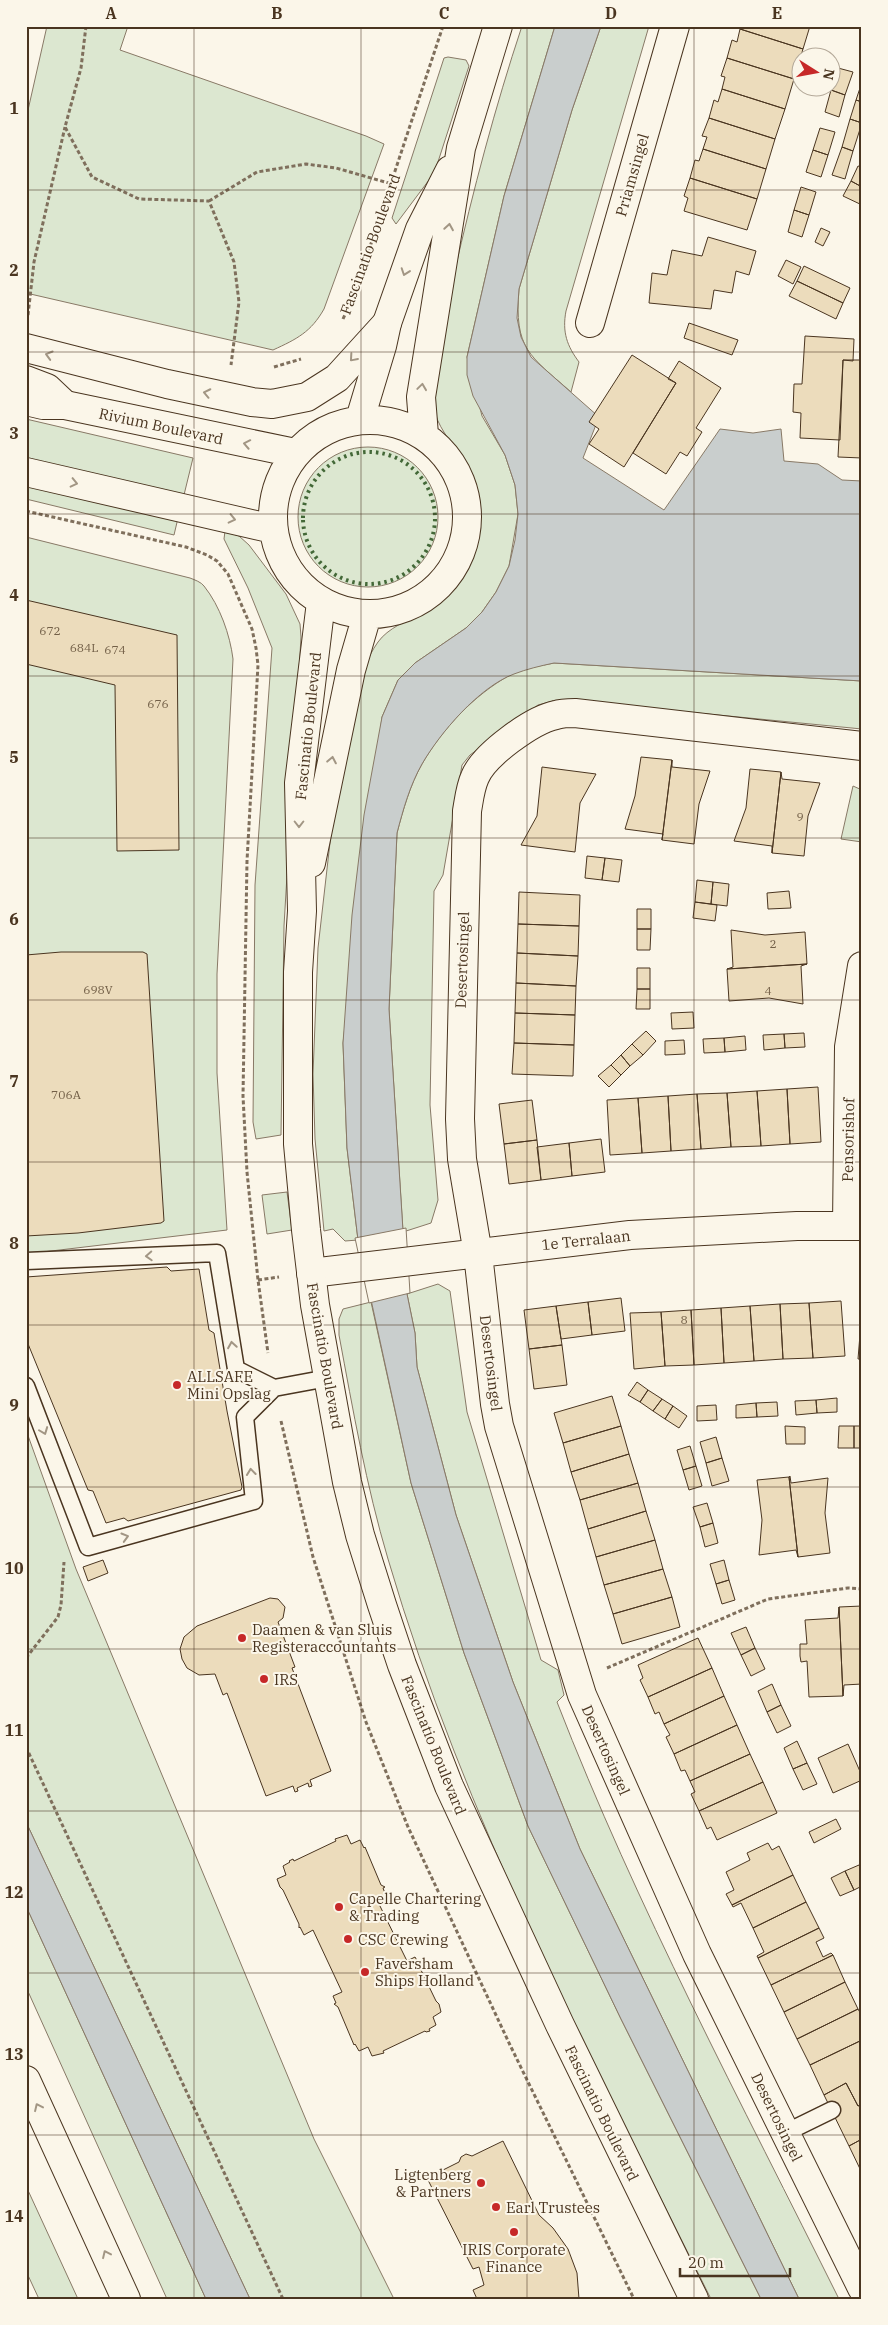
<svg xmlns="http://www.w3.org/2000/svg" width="888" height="2325" font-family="'IBM Plex Serif',serif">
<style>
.green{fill:#dce7d0;stroke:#887966}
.water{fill:#c9cecd;stroke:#887966}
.pier{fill:#fbf6e9;stroke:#887966}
.building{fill:#ecdcbc;stroke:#4a3520}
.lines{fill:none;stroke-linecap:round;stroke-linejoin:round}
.lane-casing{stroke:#4a3520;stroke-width:19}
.street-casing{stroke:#4a3520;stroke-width:30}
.secondary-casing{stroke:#4a3520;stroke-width:30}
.highway-casing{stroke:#4a3520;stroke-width:30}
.path{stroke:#7f6f5c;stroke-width:3;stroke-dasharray:4 2.5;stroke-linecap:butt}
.lane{stroke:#fbf6e9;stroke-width:16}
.street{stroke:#fbf6e9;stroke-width:28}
.secondary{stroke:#fbf6e9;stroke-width:28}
.highway{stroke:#fbf6e9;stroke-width:28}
.hedge{stroke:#436837;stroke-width:4;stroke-dasharray:2.5 4;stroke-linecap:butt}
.oneway{stroke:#a29684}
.grid{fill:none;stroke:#4a3520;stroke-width:1;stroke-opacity:0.55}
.poi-dot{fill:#c62828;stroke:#fbf6e9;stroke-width:2}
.labels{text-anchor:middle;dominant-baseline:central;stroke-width:4;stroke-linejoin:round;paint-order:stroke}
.number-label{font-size:12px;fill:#725f47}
.street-label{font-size:15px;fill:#4a3520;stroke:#fbf6e9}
.poi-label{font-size:15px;fill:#4a3520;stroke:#fbf6e9;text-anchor:start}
.neatline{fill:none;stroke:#4a3520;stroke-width:2}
.grid-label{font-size:16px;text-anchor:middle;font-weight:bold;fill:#4a3520}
</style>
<rect width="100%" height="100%" fill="#fbf6e9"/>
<path class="green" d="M47,26H128L120,50L366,136L384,144L324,309C311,332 297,339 273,350L26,293V119Z
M522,26H555L504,196L467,357L482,416L505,455L515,485L518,514L509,566L496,592L482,612L466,628L415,663L398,680L382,717L343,1043L347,1148L358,1240L345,1241L333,1229L324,1231L315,1139L313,1074L318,948L332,825L363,668C368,660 372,650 378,642C388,628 407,621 421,613C446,599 467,575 474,547C482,516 479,483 461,456C451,442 436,425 434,407C429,362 444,317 454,274C473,191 495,107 522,26Z
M601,26H649L566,311C562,332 567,346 579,362L571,392C529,355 514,349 519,289L572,110Z
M448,57L466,60L469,66L436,168L432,176L396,224L392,218L444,58Z
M26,419L193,458L183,499L26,461Z
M298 517a70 70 0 1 1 140 0a70 70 0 1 1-140 0Z
M26,484L178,518L174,535L26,499Z
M225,531L239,536L249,545L286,594L300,624L301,637L284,926L281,1135L256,1139L253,1122L255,885L272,648L248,588L224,539Z
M26,537L190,578C195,580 201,582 204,586C220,606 230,635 233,659L217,974V1073L227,1230L26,1254Z
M554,663L862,681V729L574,701H553L538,705L470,755L462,765L443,875L434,891L430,1105L438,1200L431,1223L403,1232L389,1009L397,833C403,810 410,785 422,764C442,729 474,695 510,675C523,668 540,666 554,663Z
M853,786L862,790V842L841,839Z
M287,1192L292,1230L267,1234L262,1195Z
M438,1284L450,1291L467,1412L541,1660L558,1670L564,1695L557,1702C637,1908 741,2102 839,2299H799L580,1849L513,1682L456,1515L417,1367L415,1333L407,1294Z
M371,1302L411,1483L464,1653L528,1826L621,2019L761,2299H711C591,2058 464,1818 388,1559C366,1485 353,1410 339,1335V1319L343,1309Z
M26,1430L76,1569L314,2139L394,2299H250L26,1822Z
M26,1906L206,2299H167L26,1987Z
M26,2186L78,2299H39L26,2271Z"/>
<path class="water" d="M555,26H601L572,110L519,289L517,318L521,337L531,357L599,417L583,458L664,510L720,429L753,433L781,429L784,461L818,464L842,480L862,481V681L554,663C540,666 527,669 514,674C479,687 440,733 422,764C410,785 403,810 397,833L389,1009L407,1294L415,1333L417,1367L456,1515L513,1682L580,1849L799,2299H761L621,2019L528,1826L464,1653L411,1483L358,1240L347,1148L343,1043L352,915L364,815L382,717L398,680L415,663L466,628L482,612L496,592L509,566L515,540L518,514L515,485L505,455L473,396L467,375V357L504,196Z
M26,1822L250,2299H206L26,1906Z"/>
<path class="pier" d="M406,1228L410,1293L369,1303L355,1238Z"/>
<path class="building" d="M741,26H810L803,49L740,29Z
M740,29L803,49L794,79L727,58L732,40L737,42Z
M727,58L794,79L785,109L722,89L725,77L721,76Z
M838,68L853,72L845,95L831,90Z
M862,82V102L856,100Z
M722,89L785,109L775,139L709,118L714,100L718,102Z
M831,90L845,95L839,117L825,112Z
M856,100L862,102V123L850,119Z
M709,118L775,139L766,169L703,149L707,137L702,136Z
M850,119L862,123L853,151L842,147Z
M820,128L835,132L828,155L813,150Z
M842,147L853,151L845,179L832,175Z
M703,149L766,169L757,199L690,178L695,160L699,161Z
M813,150L828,155L821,177L806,172Z
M858,166L862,167V187L851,181Z
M690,178L757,199L747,230L684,211L688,198L684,196Z
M851,181L862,187V205L843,196Z
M801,187L816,192L809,215L794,210Z
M794,210L809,215L802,237L788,232Z
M821,228L830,232L823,246L815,242Z
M708,237L756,251L749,275L736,271L732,293L714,290L711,309L649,303L652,273L667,275L672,250L702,256Z
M786,260L801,267L793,284L778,276Z
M804,266L850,288L843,303L797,281Z
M797,281L843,303L836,319L789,296Z
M689,323L738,340L732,355L684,338Z
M805,336L854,339L853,361L843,360L840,440L800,438L801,413L793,412L794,384H802Z
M632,355L676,383L624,467L589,444L599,429L589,422Z
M843,360H862V458L838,457Z
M679,361L721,388L696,428L702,432L687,456L680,452L666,474L633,453L676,383L668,379Z
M26,600L177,635L179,850L117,851L115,685L26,664Z
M641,757L672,760L662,840L663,834L625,829L635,796Z
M672,760V767L710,771L699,804L694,844L662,840Z
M542,767L596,774L580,803L575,852L521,845L537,816Z
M750,769L781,772L772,853V846L734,841L746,808Z
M781,772L782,779L820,783L808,816L804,856L772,853Z
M587,856L605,858L602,880L585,878Z
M605,858L622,860L619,882L602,880Z
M697,880L713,882L711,904L695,902Z
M713,882L729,884L727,906L711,904Z
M789,891L791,908L768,909L767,893Z
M519,892L580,895L579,926L518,924Z
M695,902L717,905L715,921L693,918Z
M637,909H651V929H637Z
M518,924L579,926L578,956L517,953Z
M637,929H651L650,950H637Z
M731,930L765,935L805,932L807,964L727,969L733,967Z
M61,952H143L147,954L164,1221L161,1223L78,1233L26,1236V955Z
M517,953L578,956L576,986L516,983Z
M807,964L801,966L803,1004L769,998L729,1001L727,969Z
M637,968H650V989H637Z
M516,983L576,986L575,1015L515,1013Z
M637,989H650V1009H636Z
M693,1012L694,1028L672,1029L671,1013Z
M515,1013L575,1015L574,1045L514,1043Z
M646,1031L656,1041L643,1055L632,1044Z
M804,1033L805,1047L785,1048L784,1034Z
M784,1034L785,1048L764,1050L763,1035Z
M745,1036L746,1050L725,1052L724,1038Z
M724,1038L725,1052L704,1053L703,1039Z
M684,1040L685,1054L665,1055V1041Z
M514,1043L574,1045L573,1076L512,1074Z
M632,1044L643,1055L630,1066L621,1055Z
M621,1055L630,1066L621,1075L611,1065Z
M611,1065L621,1075L609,1087L598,1076Z
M818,1087L821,1142L790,1144L787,1089Z
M787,1089L790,1144L761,1146L757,1091Z
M757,1091L761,1146L731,1147L727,1093Z
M727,1093L731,1147L701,1149L697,1094Z
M697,1094L701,1149L671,1151L668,1096Z
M668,1096L671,1151L642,1153L638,1098Z
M638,1098L642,1153L610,1155L607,1100Z
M532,1100L537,1140L504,1144L499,1104Z
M601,1139L605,1172L572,1176L569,1143Z
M537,1140L541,1180L509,1184L504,1144Z
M569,1143L572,1176L541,1180L537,1147Z
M167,1267L171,1271L199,1269L209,1330L214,1333L227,1411L242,1487L241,1490L128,1521L124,1518L106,1523L93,1491L88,1490L26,1339V1277Z
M621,1298L625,1331L592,1335L588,1302Z
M841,1301L845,1356L813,1358L809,1303Z
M588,1302L592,1335L561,1339L556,1306Z
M809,1303L813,1358L783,1359L780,1304Z
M780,1304L783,1359L754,1361L750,1306Z
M556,1306L562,1345L529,1349L524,1310Z
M750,1306L754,1361L724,1363L721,1308Z
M721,1308L724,1363L694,1365L691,1310Z
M691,1310L694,1365L665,1366L661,1312Z
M862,1310V1359H858Z
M661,1312L665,1366L634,1369L630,1313Z
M562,1345L567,1385L534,1389L529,1349Z
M637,1382L648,1390L640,1402L628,1395Z
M648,1390L662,1399L653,1411L640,1402Z
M612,1396L621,1426L563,1443L554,1413Z
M837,1398V1412L817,1413L816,1400Z
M662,1399L673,1406L665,1419L653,1411Z
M816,1400L817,1413L796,1415L795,1401Z
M777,1402L778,1416L757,1417L756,1403Z
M756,1403L757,1417L736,1418V1405Z
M716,1405L717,1420L697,1421V1406Z
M673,1406L687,1416L679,1428L665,1419Z
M621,1426L629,1454L571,1472L563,1443Z
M785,1426L805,1427V1444H786Z
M839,1426H854V1448H838Z
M854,1426H862V1448H854Z
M716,1437L722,1458L706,1463L700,1442Z
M690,1446L696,1466L683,1470L677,1450Z
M629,1454L638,1483L580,1500L571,1472Z
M722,1458L729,1481L712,1486L706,1463Z
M696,1466L702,1486L689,1490L683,1470Z
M790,1476L791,1483L828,1478L825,1513L830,1553L798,1557L789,1477Z
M789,1477L798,1557L796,1550L759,1555L762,1520L757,1480Z
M638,1483L646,1511L588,1529L580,1500Z
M707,1503L713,1523L700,1527L693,1507Z
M646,1511L655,1540L596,1557L588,1529Z
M713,1523L718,1543L705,1547L700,1527Z
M655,1540L663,1569L604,1585L596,1557Z
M103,1560L108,1573L88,1581L83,1567Z
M724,1560L729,1580L716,1584L710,1564Z
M663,1569L672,1597L613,1614L604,1585Z
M729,1580L735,1600L722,1604L716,1584Z
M672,1597L680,1627L622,1644L613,1614Z
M270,1598L278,1599L285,1607L283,1618L278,1622L295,1667L292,1668L331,1771L310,1780L312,1786L309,1787L308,1783L297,1788L298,1791L295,1792L293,1786L266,1796L227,1693L223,1695L215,1674L199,1675L187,1668L182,1659L180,1649L184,1637L197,1626Z
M862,1606V1684L844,1685L843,1696L839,1607Z
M839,1607L843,1696L809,1697L807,1661L801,1662L800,1656V1644H807L805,1620L838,1618Z
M746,1627L755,1648L741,1655L731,1633Z
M698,1638L712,1668L648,1697L640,1680L643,1678L638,1665Z
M755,1648L765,1669L751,1676L741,1655Z
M712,1668L724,1696L664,1724L659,1712L655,1714L648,1697Z
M772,1684L781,1705L767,1712L758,1691Z
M724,1696L737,1725L674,1754L666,1737L670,1735L664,1724Z
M781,1705L791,1726L777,1733L767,1712Z
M737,1725L750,1754L690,1781L685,1770L681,1771L674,1754Z
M797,1741L807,1763L793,1769L784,1748Z
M848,1744L862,1776V1780L833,1793L818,1758Z
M750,1754L763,1782L699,1811L691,1794L695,1792L690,1781Z
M807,1763L817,1784L803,1790L793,1769Z
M763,1782L777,1813L717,1840L711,1827L707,1829L699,1811Z
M836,1819L841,1829L814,1843L809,1832Z
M347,1835L351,1844L360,1840L364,1848L365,1847L381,1885L385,1887L383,1888L386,1896L377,1900L407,1961L415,1957L419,1964H420L422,1967L420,1968L436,2001L439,2004L441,2012L433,2017L436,2025L429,2029L430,2031L426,2032L425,2031L383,2051L384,2053L372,2056L368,2047L359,2051L355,2044L354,2045L338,2007L334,2004L336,2003L333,1996L342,1992L313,1930L304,1935L300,1927L299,1928V1924L283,1890L280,1887L277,1879L286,1875L283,1866L290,1862L289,1861L293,1859L294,1861L336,1841L335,1839Z
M768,1843L772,1850L779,1846L793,1875L732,1905L726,1894L734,1890L726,1872L750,1860L747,1853Z
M859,1865L862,1871V1886L854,1890L845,1871Z
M845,1871L854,1890L840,1896L831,1878Z
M793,1875L806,1902L753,1928L741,1903L733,1907L732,1905Z
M806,1902L819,1928L758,1958L757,1956L764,1952L753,1928Z
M819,1928L824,1938L816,1942L823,1957L831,1953L833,1955L771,1985L758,1958Z
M833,1955L845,1982L784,2012L771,1985Z
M845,1982L858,2009L797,2039L784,2012Z
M858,2009L862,2016V2040L810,2065L797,2039Z
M862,2040V2104L858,2106L846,2083L824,2095L810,2065Z
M846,2083L858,2106L862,2104V2139L849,2146L824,2095Z
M862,2139V2173L849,2146Z
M503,2141L539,2215L553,2228L568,2249L577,2273L579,2299H477L473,2290L484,2285L479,2267L473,2269L427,2178L459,2162L461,2157L466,2154L472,2156Z"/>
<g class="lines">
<defs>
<path id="lane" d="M26,1261L217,1253L236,1369L274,1388
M26,1386L88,1547L254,1501L245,1417L274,1388L328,1378
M785,2133L832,2110"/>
<path id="street" d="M590,323L675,26
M862,746L575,713C569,713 562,713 556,715C532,720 484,755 475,777C470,788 469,800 467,811L460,1119L462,1159L478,1254L495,1404L499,1426L582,1695L697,1954L862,2288
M847,1225L849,1047L862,966
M311,1273L630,1235L797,1226H862"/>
<path id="secondary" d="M26,401L43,405H65L295,453
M360,419L382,346L387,323L420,229L450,170
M273 517a97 97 0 1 1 194 0a97 97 0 1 1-194 0Z
M424,435L421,397L461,148L498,26
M26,472L273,529
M321,602L299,783L302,911L298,972V1144L306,1230L315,1305L347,1482L360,1535L382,1605L402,1665L449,1786L560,2025L694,2299
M311,863L351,670L367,615"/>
<path id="highway" d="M26,348L167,384L252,402L272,404L307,397L337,378L387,323
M26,380L47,388L65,405
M26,2080L126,2299"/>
</defs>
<use href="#lane" class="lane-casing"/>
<use href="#street" class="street-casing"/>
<use href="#secondary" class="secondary-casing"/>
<use href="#highway" class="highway-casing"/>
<path class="path" d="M86,26L81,68L65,127L92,177L139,199L209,201L234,262L239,302L231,365
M209,201L257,172L306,164L336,168L392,184
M28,315L34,262L65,127
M343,319L355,292L443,26
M274,367L301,359
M26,511L186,547L207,555L217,561L228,574L252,629L256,648L258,665L247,861L243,1096L247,1172L258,1280L268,1353
M258,1280L279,1277
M281,1421L313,1557L366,1722L408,1827L510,2045L634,2299
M26,1658L58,1617L61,1605L64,1562
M607,1668L768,1599L848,1588L862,1589
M26,1747L283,2299"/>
<use href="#lane" class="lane"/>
<use href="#street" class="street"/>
<use href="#secondary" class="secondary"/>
<use href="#highway" class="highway"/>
<path class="hedge" d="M303 518a66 66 0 1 1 132 0a66 66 0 1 1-132 0Z"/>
</g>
<defs><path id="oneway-chevron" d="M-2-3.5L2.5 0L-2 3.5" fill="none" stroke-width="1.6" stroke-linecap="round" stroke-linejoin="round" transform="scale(1.25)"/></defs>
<g class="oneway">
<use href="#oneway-chevron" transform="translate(449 227) rotate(-81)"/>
<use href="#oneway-chevron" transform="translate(405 272) rotate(109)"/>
<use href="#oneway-chevron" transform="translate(49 355) rotate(-164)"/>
<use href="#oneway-chevron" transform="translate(353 358) rotate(131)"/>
<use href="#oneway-chevron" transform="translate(422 387) rotate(-82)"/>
<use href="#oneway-chevron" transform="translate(207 393) rotate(-168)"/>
<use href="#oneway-chevron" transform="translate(247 444) rotate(-169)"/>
<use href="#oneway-chevron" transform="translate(74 483) rotate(13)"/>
<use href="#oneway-chevron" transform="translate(232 519) rotate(13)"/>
<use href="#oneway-chevron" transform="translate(332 760) rotate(-79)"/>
<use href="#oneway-chevron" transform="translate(299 824) rotate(90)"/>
<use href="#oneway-chevron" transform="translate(149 1256) rotate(177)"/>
<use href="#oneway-chevron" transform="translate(232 1345) rotate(-99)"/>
<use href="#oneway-chevron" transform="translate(44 1431) rotate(69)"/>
<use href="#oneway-chevron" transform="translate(251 1472) rotate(-96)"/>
<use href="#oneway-chevron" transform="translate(125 1537) rotate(-16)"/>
<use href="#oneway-chevron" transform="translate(38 2107) rotate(-115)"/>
<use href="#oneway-chevron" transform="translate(106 2254) rotate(-115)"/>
</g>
<path class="grid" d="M194,26V2299M361,26V2299M527,26V2299M694,26V2299M26,190H862M26,352H862M26,514H862M26,676H862M26,838H862M26,1000H862M26,1162H862M26,1325H862M26,1487H862M26,1649H862M26,1811H862M26,1973H862M26,2135H862"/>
<g class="poi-dot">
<circle cx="177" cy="1385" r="5"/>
<circle cx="242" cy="1638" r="5"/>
<circle cx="264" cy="1679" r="5"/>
<circle cx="339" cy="1907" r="5"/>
<circle cx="348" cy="1939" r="5"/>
<circle cx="365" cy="1972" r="5"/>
<circle cx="481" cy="2183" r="5"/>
<circle cx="496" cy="2207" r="5"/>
<circle cx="514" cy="2232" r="5"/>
</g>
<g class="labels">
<g class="number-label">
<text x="50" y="630">672</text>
<text x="84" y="647">684L</text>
<text x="115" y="649">674</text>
<text x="158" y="703">676</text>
<text x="800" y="816">9</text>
<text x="773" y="943">2</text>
<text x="98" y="989">698V</text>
<text x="768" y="990">4</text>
<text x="66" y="1094">706A</text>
<text x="684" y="1319">8</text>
</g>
<g class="street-label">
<text transform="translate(632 175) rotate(-74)">Priamsingel</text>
<text transform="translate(370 244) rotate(-70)">Fascinatio Boulevard</text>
<text transform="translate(161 426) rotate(12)">Rivium Boulevard</text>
<text transform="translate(308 726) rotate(-84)">Fascinatio Boulevard</text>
<text transform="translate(462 960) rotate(-88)">Desertosingel</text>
<text transform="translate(848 1140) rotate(-89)">Pensorishof</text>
<text transform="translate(586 1240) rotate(-6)">1e Terralaan</text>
<text transform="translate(325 1356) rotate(80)">Fascinatio Boulevard</text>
<text transform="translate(491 1363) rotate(83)">Desertosingel</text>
<text transform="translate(434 1745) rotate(68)">Fascinatio Boulevard</text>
<text transform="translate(606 1750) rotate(66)">Desertosingel</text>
<text transform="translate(602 2113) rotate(64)">Fascinatio Boulevard</text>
<text transform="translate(777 2117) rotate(64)">Desertosingel</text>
</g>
<g class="poi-label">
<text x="187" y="1376">ALLSAFE<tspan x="187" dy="17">Mini Opslag</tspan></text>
<text x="252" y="1629">Daamen &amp; van Sluis<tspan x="252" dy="17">Registeraccountants</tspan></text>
<text x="274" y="1679">IRS</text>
<text x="349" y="1898">Capelle Chartering<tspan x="349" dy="17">&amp; Trading</tspan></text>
<text x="358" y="1939">CSC Crewing</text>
<text x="375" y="1963">Faversham<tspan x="375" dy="17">Ships Holland</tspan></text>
<text x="471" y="2174" text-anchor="end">Ligtenberg<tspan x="471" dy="17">&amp; Partners</tspan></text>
<text x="506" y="2207">Earl Trustees</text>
<text x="514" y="2249" text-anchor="middle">IRIS Corporate<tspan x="514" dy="17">Finance</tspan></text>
</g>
</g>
<rect width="888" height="2325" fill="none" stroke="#fbf6e9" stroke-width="55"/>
<g transform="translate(816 72) rotate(101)"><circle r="24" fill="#fbf6e9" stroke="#b4a999"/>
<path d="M0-4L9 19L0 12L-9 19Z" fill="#c62828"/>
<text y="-8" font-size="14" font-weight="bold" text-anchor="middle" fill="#4a3520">N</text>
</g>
<path d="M680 2268v8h110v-8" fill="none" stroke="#4a3520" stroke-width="2.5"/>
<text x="688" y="2268" font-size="15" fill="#4a3520" stroke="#fbf6e9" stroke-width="4" paint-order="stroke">20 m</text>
<rect x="28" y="28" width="832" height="2270" class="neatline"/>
<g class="grid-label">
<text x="111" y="19">A</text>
<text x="277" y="19">B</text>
<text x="444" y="19">C</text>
<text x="611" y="19">D</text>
<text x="777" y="19">E</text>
<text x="14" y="114">1</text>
<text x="14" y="276">2</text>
<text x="14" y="439">3</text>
<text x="14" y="601">4</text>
<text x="14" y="763">5</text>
<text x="14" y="925">6</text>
<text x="14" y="1087">7</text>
<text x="14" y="1249">8</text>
<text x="14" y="1411">9</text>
<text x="14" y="1574">10</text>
<text x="14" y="1736">11</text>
<text x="14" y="1898">12</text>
<text x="14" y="2060">13</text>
<text x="14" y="2222">14</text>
</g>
</svg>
